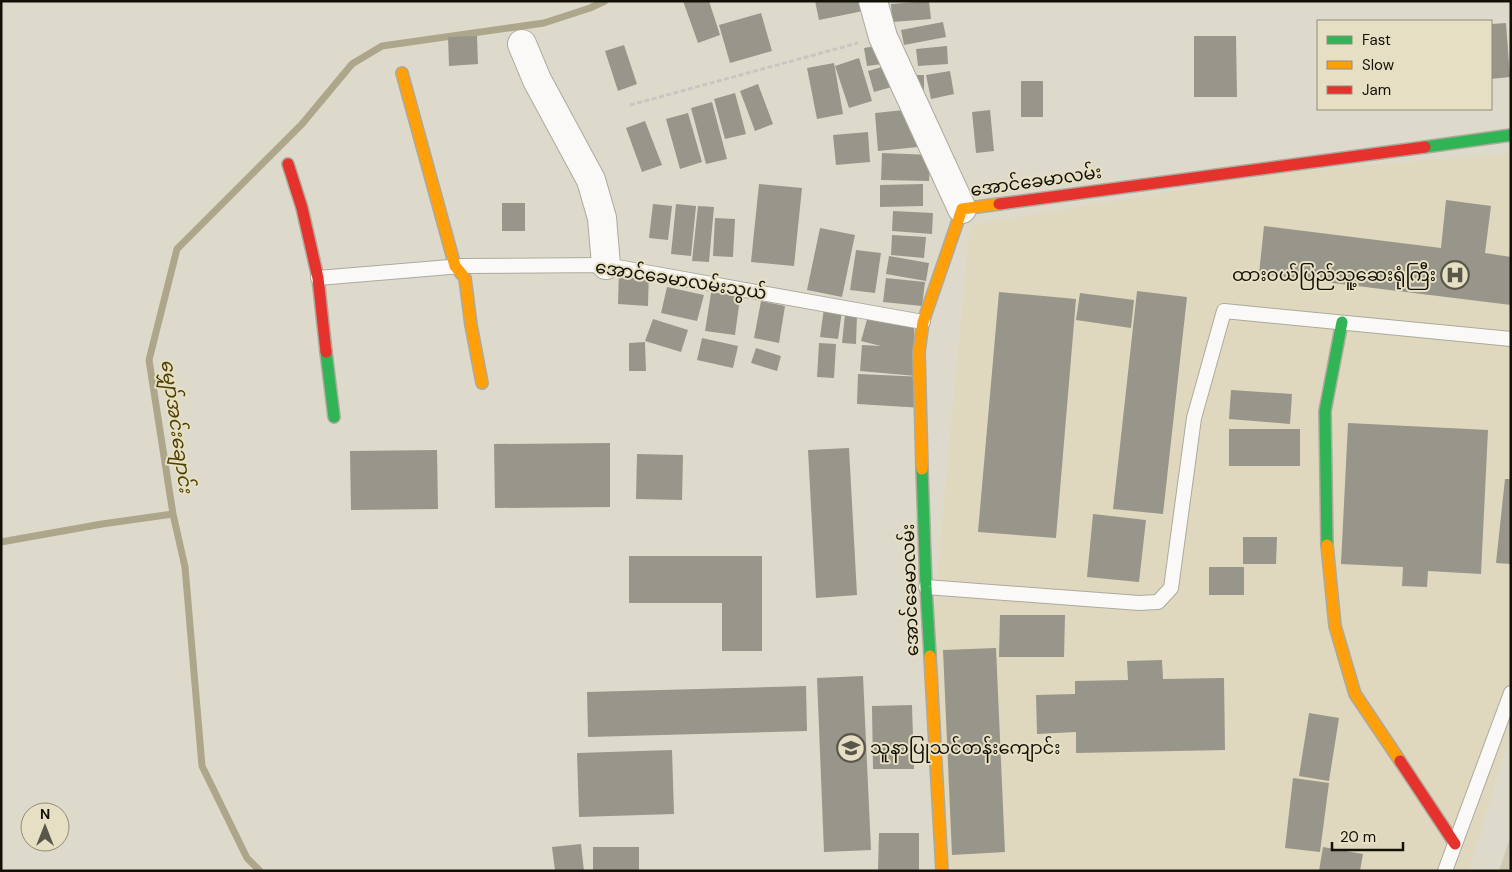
<svg xmlns="http://www.w3.org/2000/svg" width="1512" height="872" font-family="'DM Sans','Noto Sans Myanmar',sans-serif">
<style>
.built{fill:#dfd8be}
.green{fill:#cfc9b1}
.lines{fill:none;stroke-linecap:round;stroke-linejoin:round}
.stream{stroke:#aea68b;stroke-width:7}
.building{fill:#98958a}
.lane-casing{stroke:#acaa9d;stroke-width:16}
.street-casing{stroke:#acaa9d;stroke-width:30}
.fast-casing{stroke:#acaa9d;stroke-width:14}
.slow-casing{stroke:#acaa9d;stroke-width:14}
.jam-casing{stroke:#acaa9d;stroke-width:14}
.path{stroke:#c8c6c2;stroke-width:3;stroke-dasharray:5 2.5;stroke-linecap:butt}
.lane{stroke:#faf9f7;stroke-width:14}
.street{stroke:#faf9f7;stroke-width:28}
.fast{stroke:#30b455;stroke-width:11}
.slow{stroke:#ff9f0a;stroke-width:11}
.jam{stroke:#e5322d;stroke-width:11}
.labels{text-anchor:middle;dominant-baseline:central;stroke-width:4;stroke-linejoin:round;paint-order:stroke}
.street-label{font-size:18px;fill:#121007;stroke:#e6dfc3}
.poi-label{font-size:18px;fill:#121007;stroke:#e6dfc3;text-anchor:end}
.water-label{font-size:19px;font-style:italic;fill:#4d3f00;stroke:#e6dfc3}
</style>
<rect width="100%" height="100%" fill="#dedacb"/>
<path class="built" d="M1511,153V732L1469,871H948L933,628L947,468L970,225L1289,172Z"/>
<path class="green" d="M1511,835V871H1499Z"/>
<g class="lines">
<path class="stream" d="M1,542L102,524L173,514
M260,871L247,858L202,766L185,567L173,514L149,360L177,249L302,124L352,64L382,46L544,23L590,8L605,1"/>
</g>
<path class="building" d="M683,1H709L720,35L698,43Z
M815,1H866L868,10L819,20Z
M929,1L931,19L892,22L891,4Z
M761,13L772,51L730,63L719,25Z
M943,22L946,37L904,45L901,30Z
M1506,23L1510,77L1491,79V24Z
M477,36L478,64L449,66L448,37Z
M1194,36H1236L1237,97H1194Z
M887,44L890,63L867,66L864,48Z
M624,45L637,84L618,91L605,51Z
M947,46L948,64L918,66L916,49Z
M859,58L872,101L849,108L835,66Z
M834,63L843,114L817,119L807,68Z
M896,63L902,84L874,92L868,71Z
M950,71L954,94L931,99L926,75Z
M913,75H924V95Z
M1021,81H1043V117H1021Z
M758,84L773,124L755,131L740,91Z
M735,93L746,134L725,139L714,99Z
M712,102L727,159L706,164L691,108Z
M914,109L918,147L878,151L875,113Z
M990,110L994,151L976,153L972,112Z
M688,113L702,162L680,169L666,119Z
M645,121L662,165L642,172L626,128Z
M868,132L870,162L836,165L833,135Z
M882,153L931,155L929,181L881,180Z
M759,184L802,188L794,266L751,262Z
M923,184V206L880,207V185Z
M1446,200L1491,206L1485,253L1511,257V305L1259,274L1264,226L1441,248Z
M502,203H525V231H502Z
M653,204L672,206L668,240L649,238Z
M676,204L696,206L691,256L671,254Z
M698,206L714,207L709,262L692,261Z
M893,211L933,213L932,234L892,231Z
M715,218L735,219L733,257L713,256Z
M820,228L855,235L842,297L807,290Z
M892,235L926,237L924,258L891,255Z
M856,250L881,253L875,293L850,290Z
M889,256L929,263L926,281L886,274Z
M619,268L649,269L648,306L618,304Z
M886,278L925,282L922,306L883,302Z
M667,287L704,295L697,321L661,313Z
M712,287L741,291L735,335L705,331Z
M1137,291L1187,297L1163,514L1113,509Z
M999,292L1076,299L1056,538L978,532Z
M1080,293L1134,300L1131,328L1076,320Z
M761,301L785,306L779,343L754,338Z
M824,308L842,311L838,339L820,337Z
M845,314L857,315L856,344L842,343Z
M868,316L914,328L916,376L860,371L862,345L881,346L861,341Z
M653,319L688,330L681,352L645,341Z
M702,338L738,346L733,368L697,360Z
M645,342L646,371H629V343Z
M819,343L836,344L834,378L817,377Z
M756,348L781,356L777,371L751,363Z
M858,374L925,377L924,408L857,404Z
M1231,390L1292,394L1290,424L1229,419Z
M1348,423L1488,430L1481,574L1428,571L1427,587L1402,586L1403,567L1341,564Z
M1229,429H1300V466H1229Z
M610,443V507L495,508L494,444Z
M849,448L857,595L816,598L808,450Z
M437,450L438,509L351,510L350,451Z
M637,454L683,455L682,500L636,499Z
M1505,479H1511V564L1496,563Z
M1093,514L1146,520L1139,582L1087,577Z
M1243,537H1277L1276,564H1243Z
M629,556H762V651H722V603H629Z
M1209,567H1244V595H1209Z
M1000,615H1065L1064,657H999Z
M996,648L1005,852L952,855L943,650Z
M1162,660L1163,679L1224,678L1225,750L1076,753V732L1037,734L1036,695L1075,694V681L1128,680L1127,661Z
M863,676L871,850L824,852L817,678Z
M806,686L807,731L588,737L587,692Z
M912,705L914,769H873L872,706Z
M1309,713L1339,718L1329,781L1299,776Z
M672,750L674,814L579,817L577,753Z
M1293,778L1329,783L1320,852L1285,848Z
M879,833H919V871H878Z
M581,844L584,871H555L552,847Z
M593,847H639V870H593Z
M1323,847L1363,854L1360,871H1319Z"/>
<g class="lines">
<defs>
<path id="lane" d="M318,278L462,266L606,265L923,322
M926,587L1139,603L1158,602L1171,588L1194,418L1224,311L1511,339
M1445,871L1511,693"/>
<path id="street" d="M873,1L883,37L962,209
M522,44L537,80L591,180L602,218L606,265"/>
<path id="fast" d="M1425,147L1511,135
M326,352L334,417
M922,469L926,587L930,656
M1327,545L1325,411L1342,322"/>
<path id="slow" d="M402,73L455,266L465,278L471,325L482,383
M922,469L919,352L923,322L962,209L999,204
M1327,545L1335,626L1355,694L1400,761
M930,656L942,871"/>
<path id="jam" d="M288,164L302,208L318,278L326,352
M999,204L1425,147
M1400,761L1455,844"/>
</defs>
<use href="#lane" class="lane-casing"/>
<use href="#street" class="street-casing"/>
<use href="#fast" class="fast-casing"/>
<use href="#slow" class="slow-casing"/>
<use href="#jam" class="jam-casing"/>
<path class="path" d="M630,105L858,43"/>
<use href="#lane" class="lane"/>
<use href="#street" class="street"/>
<use href="#fast" class="fast"/>
<use href="#slow" class="slow"/>
<use href="#jam" class="jam"/>
</g>
<defs>
<symbol id="hospital-ring" viewBox="-11 -11 22 22"><circle r="9.5" fill="#e6dfc3" stroke="#59574c" stroke-width="1.5"/><path d="M-5-5h3v3.5h4V-5h3V5h-3V1.5h-4V5h-3Z" fill="#59574c"/></symbol>
<symbol id="school-ring" viewBox="-11 -11 22 22"><circle r="9.5" fill="#e6dfc3" stroke="#59574c" stroke-width="1.5"/><path d="M0-5L7-2L0 1L-7-2ZM-4 1L0 2.5L4 1V4Q0 6-4 4Z" fill="#59574c"/></symbol>
</defs>
<g fill-rule="evenodd">
<use href="#hospital-ring" x="1439" y="259" width="32" height="32"/>
<use href="#school-ring" x="835" y="732" width="32" height="32"/>
</g>
<g class="labels">
<g class="street-label">
<text transform="translate(1036 181) rotate(-8)">အောင်ခေမာလမ်း</text>
<text transform="translate(681 280) rotate(9)">အောင်ခေမာလမ်းသွယ်</text>
<text transform="translate(910 590) rotate(-92)">အောင်ခေမာလမ်း</text>
</g>
<g class="poi-label">
<text x="1436" y="275">ထားဝယ်ပြည်သူ့ဆေးရုံကြီး</text>
<text x="870" y="748" text-anchor="start">သူနာပြုသင်တန်းကျောင်း</text>
</g>
<g class="water-label">
<text transform="translate(177 426) rotate(82)">မျှော်အင်းချောင်း</text>
</g>
</g>
<rect width="1512" height="872" fill="none" stroke="#121007" stroke-width="5"/>
<rect x="1317" y="20" width="175" height="90" fill="#e6dfc3" stroke="#918c78"/>
<rect x="1327" y="36" width="25" height="8" fill="#30b455" stroke="#918c78"/>
<text x="1362" y="45" font-size="15" fill="#121007">Fast</text>
<rect x="1327" y="61" width="25" height="8" fill="#ff9f0a" stroke="#918c78"/>
<text x="1362" y="70" font-size="15" fill="#121007">Slow</text>
<rect x="1327" y="86" width="25" height="8" fill="#e5322d" stroke="#918c78"/>
<text x="1362" y="95" font-size="15" fill="#121007">Jam</text>
<g transform="translate(45 827)"><circle r="24" fill="#e6dfc3" stroke="#918c78"/>
<path d="M0-4L9 19L0 12L-9 19Z" fill="#59574c"/>
<text y="-8" font-size="14" font-weight="bold" text-anchor="middle" fill="#121007">N</text>
</g>
<path d="M1332 842v8h71v-8" fill="none" stroke="#121007" stroke-width="2.5"/>
<text x="1340" y="842" font-size="15" fill="#121007" stroke="#e6dfc3" stroke-width="4" paint-order="stroke">20 m</text>
</svg>
